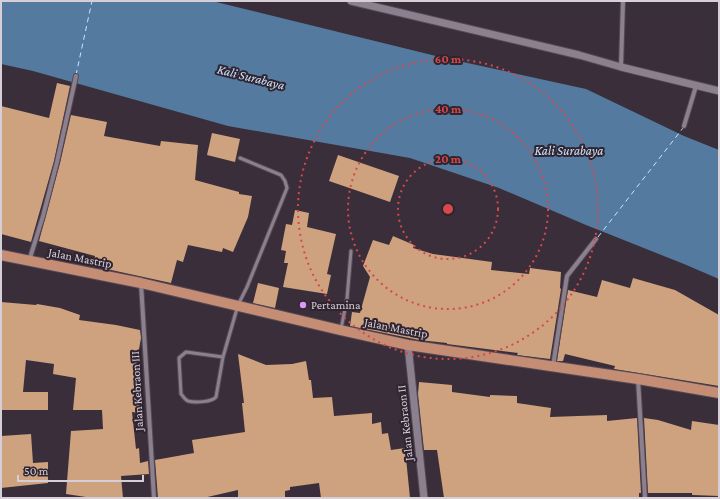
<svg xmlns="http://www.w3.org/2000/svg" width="720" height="499" font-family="'Crimson Pro',serif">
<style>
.water{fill:#547b9f}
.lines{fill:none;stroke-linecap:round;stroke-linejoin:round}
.ferry{stroke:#cce4fb;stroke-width:1;stroke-dasharray:5 4;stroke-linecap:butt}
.building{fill:#cea27e}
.service-casing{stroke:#544a55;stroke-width:5}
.minor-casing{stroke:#544a55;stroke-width:6}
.tertiary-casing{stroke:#544a55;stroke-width:9}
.primary-casing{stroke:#544a55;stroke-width:12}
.service{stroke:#8d808e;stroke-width:3}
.minor{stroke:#8d808e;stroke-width:4}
.tertiary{stroke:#8d808e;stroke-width:7}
.primary{stroke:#c48d74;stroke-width:10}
.ring{fill:none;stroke:#d6494b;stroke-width:2;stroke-dasharray:2 4}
.poi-dot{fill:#da9af7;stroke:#2f2430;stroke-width:1.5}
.labels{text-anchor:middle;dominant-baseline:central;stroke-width:4;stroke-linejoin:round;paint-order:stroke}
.street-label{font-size:12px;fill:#d7cfd7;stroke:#2f2430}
.poi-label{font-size:12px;fill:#d7cfd7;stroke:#2f2430;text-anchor:start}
.water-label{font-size:13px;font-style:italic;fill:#cce4fb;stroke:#2f2430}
.centre{fill:#d6494b;stroke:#2f2430;stroke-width:2}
.ring-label{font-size:12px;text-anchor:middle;font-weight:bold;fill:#d6494b;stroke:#2f2430;stroke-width:4;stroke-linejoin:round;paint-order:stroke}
</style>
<rect width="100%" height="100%" fill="#3a2e3b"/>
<path class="water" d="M1,1H212L440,57L586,89L684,136L719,150V279L684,264L586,225L499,188L410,158L228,126L33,71L1,64Z"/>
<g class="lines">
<path class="ferry" d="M76,75L92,1
M598,237L683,128"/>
</g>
<path class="building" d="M57,83L70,86L54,161L31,242L1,234V106L49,118Z
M71,115L107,122L104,136L160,146L161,141L198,145L195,180L239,192V194L252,196L248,217L233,252L223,248L222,252L188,245L183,262L177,260L171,283L93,266L95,256L39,241L60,163Z
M212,133L240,139L235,162L207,155Z
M338,155L399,176L390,202L329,181Z
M295,210L309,213L307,227L336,234L327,274L331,275L327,294L283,287L288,263H284L286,251L281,250L286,224L292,225Z
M393,236L414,245L413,248L433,254L492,262L491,270L529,274L530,268L561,272L560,288L561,289L550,359L517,355L518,353L447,344V343L419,340L350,326L352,312L360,313L370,277L363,266L373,240L389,245Z
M633,278L675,290L719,315V386L614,369L615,366L565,354L563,361H557L568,290L597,297L602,280L630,288Z
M258,283L279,288L275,308L253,303Z
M1,302L36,305L37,304L60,308L80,315L79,320L116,325L140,330L141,338L134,377L142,378L139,413L132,412L136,449L139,448L140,463L148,461L149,474L121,476L123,498H87L86,497L66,494L71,431L103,429L102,410H73L76,378L53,374L54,364L26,360L23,392H48V410H1Z
M238,354L266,365L292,364L306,361L309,380H311L313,398L332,397L334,416L372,413V424L381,422L382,434L388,433L391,450L405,448L410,498H321L319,483L290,487V490L285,491V498H238V490L203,498H158L155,460L194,453L192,440L245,432L242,403H244Z
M419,382L452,385V392L490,397V395L517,396V403L551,408L550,417L607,415V421L637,418L641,493H639V498H444L437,450H424L418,394Z
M644,418L658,420L691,430L692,421L719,425V496L692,495V493H648Z
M31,434L33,463L48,462V483L1,488V436Z"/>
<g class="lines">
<defs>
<path id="service" d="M341,329L347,299L351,251
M223,357L186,352L179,358L181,394C183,396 185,400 188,401C195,403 212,402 216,397L223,357L238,305L247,287L287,188L285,181L281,175L240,158"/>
<path id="minor" d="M621,67L623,1
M684,126L696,86
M29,261L43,216L57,162L76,76
M141,283L154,498
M553,366L567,276L596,239
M638,379L645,498"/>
<path id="tertiary" d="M351,1L579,55L621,67L719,91
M408,345L424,498"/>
<path id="primary" d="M1,255L141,283L340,330L408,345L638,379L719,393"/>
</defs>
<use href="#service" class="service-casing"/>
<use href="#minor" class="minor-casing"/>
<use href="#tertiary" class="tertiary-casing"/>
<use href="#primary" class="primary-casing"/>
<use href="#service" class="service"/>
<use href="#minor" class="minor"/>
<use href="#tertiary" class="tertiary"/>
<use href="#primary" class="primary"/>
</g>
<g class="ring">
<circle cx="448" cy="209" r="50"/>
<circle cx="448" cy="209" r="100"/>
<circle cx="448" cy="209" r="150"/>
</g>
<circle class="poi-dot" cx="303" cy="305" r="4"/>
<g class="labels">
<g class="street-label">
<text transform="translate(80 258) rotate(11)">Jalan Mastrip</text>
<text transform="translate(396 328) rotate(11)">Jalan Mastrip</text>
<text transform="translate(137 391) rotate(-93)">Jalan Kebraon III</text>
<text transform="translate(405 423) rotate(-96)">Jalan Kebraon II</text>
</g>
<g class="poi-label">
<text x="311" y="305">Pertamina</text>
</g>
<g class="water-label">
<text transform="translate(251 77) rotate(14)">Kali Surabaya</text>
<text x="569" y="150">Kali Surabaya</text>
</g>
</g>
<circle cx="448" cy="209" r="6" class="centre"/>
<g class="ring-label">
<text x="448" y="63">60 m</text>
<text x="448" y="113">40 m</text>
<text x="448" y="163">20 m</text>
</g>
<rect width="720" height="499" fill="none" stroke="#d7cfd7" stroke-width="4"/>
<path d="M18 475v6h125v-6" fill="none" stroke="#d7cfd7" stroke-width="2"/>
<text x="24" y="475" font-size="12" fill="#d7cfd7" stroke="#2f2430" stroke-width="3" paint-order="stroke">50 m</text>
</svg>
